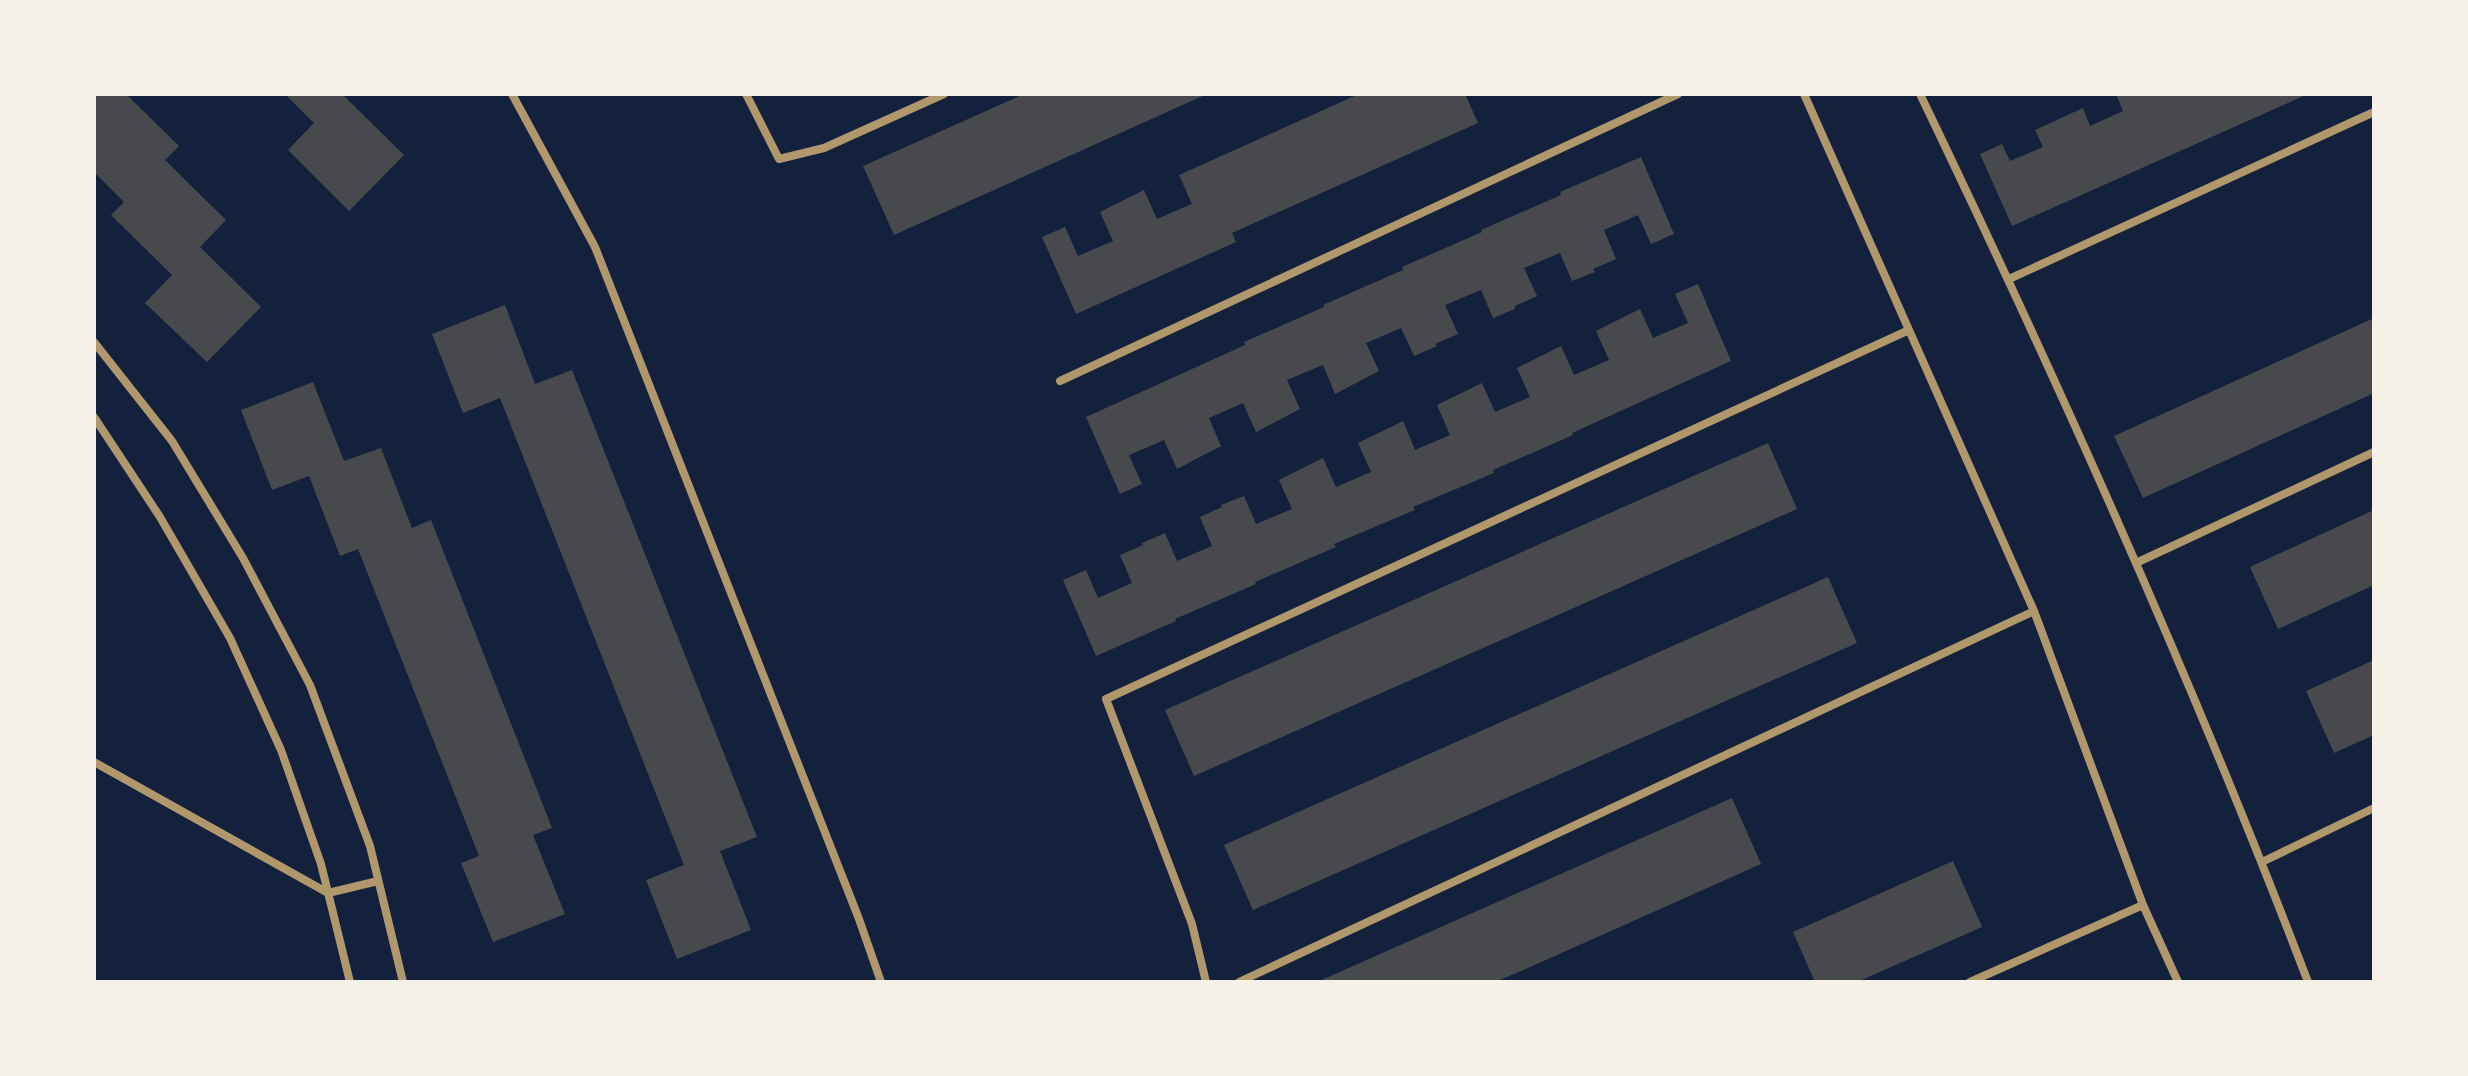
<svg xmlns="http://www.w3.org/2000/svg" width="2468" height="1076" font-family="'DM Sans',sans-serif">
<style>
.building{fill:#48494c}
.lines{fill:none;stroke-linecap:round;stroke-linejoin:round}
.minor{stroke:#b1986c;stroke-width:8}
</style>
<rect width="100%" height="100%" fill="#14213d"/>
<path class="building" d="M94,94H126L179,146L165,160L226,220L200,247L261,307L207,362L145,303L172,275L111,215L124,202L94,172Z
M285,94H342L404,155L349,211L288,150L314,123Z
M1024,94H1207L894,235L863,166Z
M1359,94H1465L1478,123L1232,233L1236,242L1076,314L1042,237L1065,227L1078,256L1113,241L1100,212L1144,190L1157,219L1192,204L1179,175Z
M2116,94H2308L2012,226L1980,154L2002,144L2010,161L2043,147L2035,130L2083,108L2090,126L2123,111Z
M1641,157L1674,234L1651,244L1638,215L1604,230L1616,259L1593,269L1595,272L1572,281L1560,253L1524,268L1537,296L1515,306V309L1493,318L1481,290L1445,305L1458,334L1435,344L1437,346L1414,356L1401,328L1366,343L1379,371L1335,394L1323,365L1287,380L1300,409L1256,432L1243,403L1209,418L1221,446L1177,469L1164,440L1129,455L1142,484L1120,494L1086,417L1245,345L1244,342L1324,307L1323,305L1403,270L1402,267L1482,232L1481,230L1561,195L1560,192Z
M1698,284L1731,361L1572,433L1573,435L1493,470L1494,473L1413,507L1415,510L1334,544L1336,547L1255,582L1256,584L1175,619L1176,621L1096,656L1063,580L1086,570L1098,598L1132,583L1120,555L1143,545L1142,543L1165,533L1177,561L1212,546L1200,517L1222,507L1221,505L1244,496L1256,524L1292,509L1279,480L1323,458L1336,487L1371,472L1358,443L1403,421L1415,450L1450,435L1437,405L1482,383L1495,412L1530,397L1517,368L1561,346L1574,375L1609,360L1596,331L1640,309L1653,338L1688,323L1675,294Z
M505,305L535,384L572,370L757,837L720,851L751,930L677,959L646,880L684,865L500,398L463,413L432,334Z
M2374,318V393L2143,498L2114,436Z
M313,382L344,461L381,448L412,528L431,520L552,828L533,835L565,914L493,942L461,863L479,856L358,549L340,556L309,476L272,490L241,410Z
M1768,443L1797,509L1194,776L1165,710Z
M2374,510V585L2278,629L2250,567Z
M1828,577L1857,643L1253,910L1224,845Z
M2374,660V735L2334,753L2306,691Z
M1732,798L1761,864L1521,971L1495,982H1317Z
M1953,861L1982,927L1857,982H1815L1793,932Z"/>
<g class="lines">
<path class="minor" d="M512,94L595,247L859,919L881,982
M746,94L779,159L824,148L944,94
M1804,94L2034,611L2143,905L2178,982
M1920,94C2060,385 2193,680 2308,982
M2009,279L2374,112
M94,342L172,441L243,558L310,685L370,846L403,982
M1060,381L1678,94
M94,417L160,517L230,638L281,750L321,864L350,982
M2136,563L2374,452
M94,762L328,893L378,881
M2262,862L2374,808
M1206,982L1192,924L1106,699L1909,330
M1239,982L2034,611
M1970,982L2143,905"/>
</g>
<rect width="2468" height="1076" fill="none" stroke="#f6f1e7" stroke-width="192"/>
</svg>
